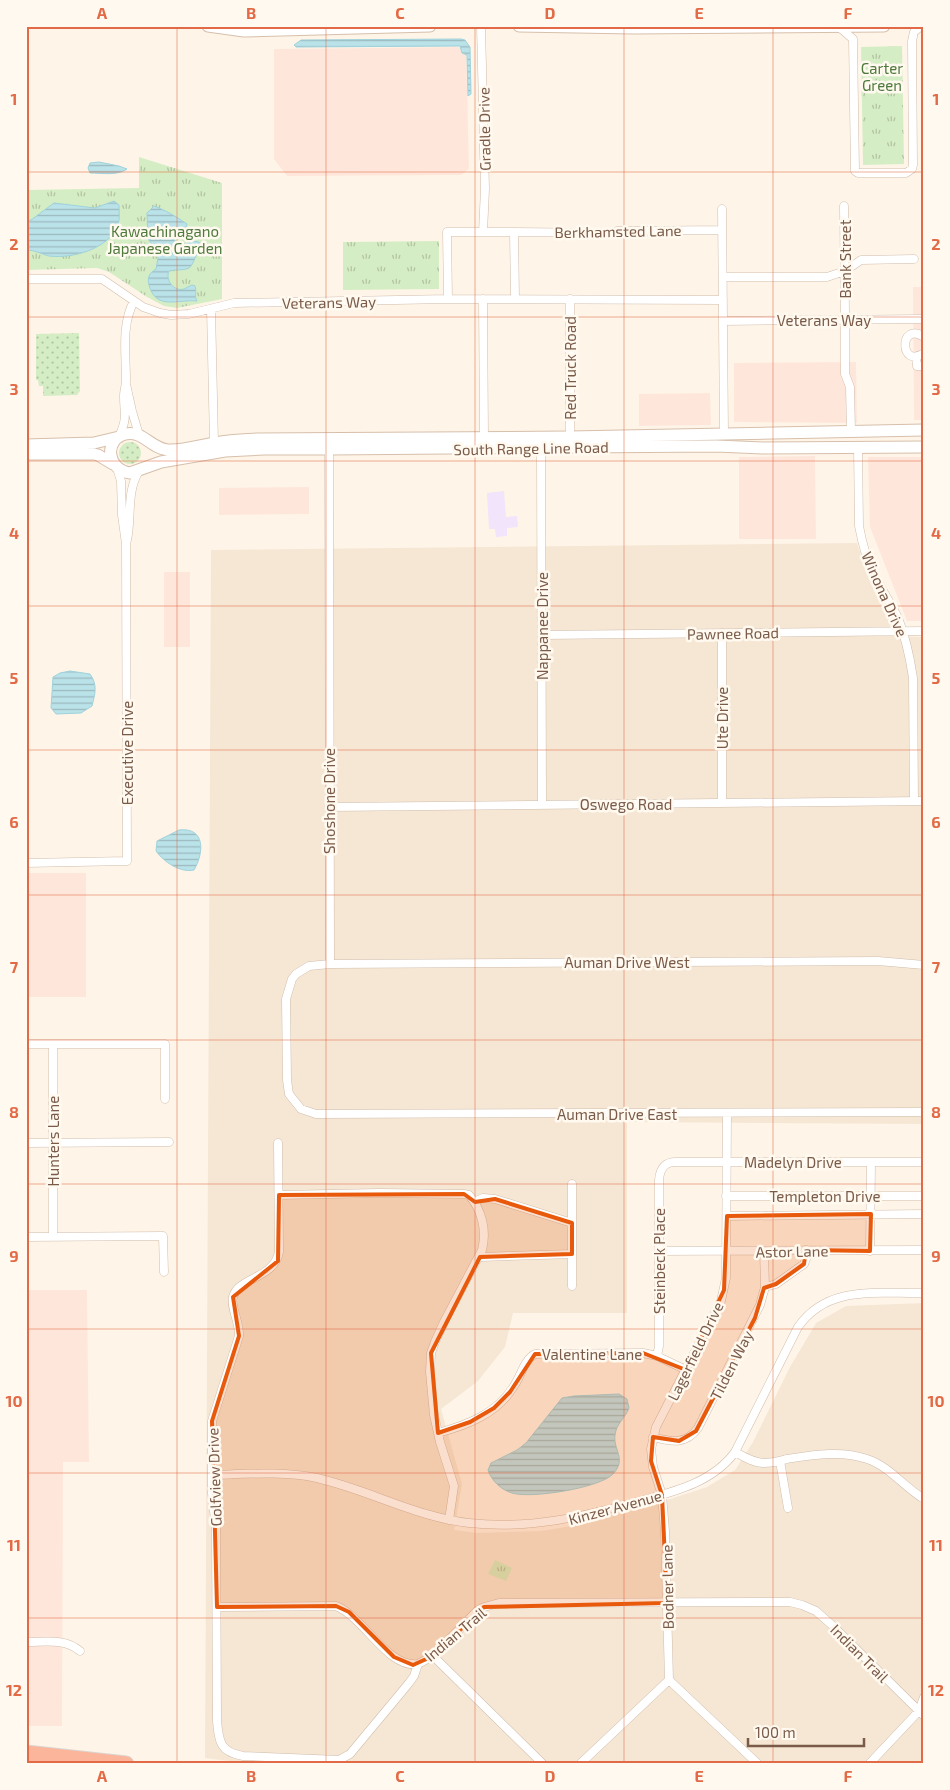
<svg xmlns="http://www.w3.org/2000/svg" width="950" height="1790" font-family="'Exo 2',sans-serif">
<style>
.residential{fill:#f6e7d5}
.commercial{fill:#ffe6db}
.education{fill:#f2e4fa}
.grass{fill:url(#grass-dots)}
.park{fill:url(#park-tufts)}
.water{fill:url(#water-rules);stroke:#9fd2dc}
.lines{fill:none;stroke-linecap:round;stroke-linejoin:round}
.street-casing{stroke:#d1bdac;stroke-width:9}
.secondary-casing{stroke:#d7bfab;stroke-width:13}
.highway-casing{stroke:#dcd4d0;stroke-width:17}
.street{stroke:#fff;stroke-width:8}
.secondary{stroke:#fff;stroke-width:11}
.highway{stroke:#fbb59b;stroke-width:15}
.marked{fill:#e8590c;fill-opacity:0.2;stroke:#e8590c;stroke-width:4;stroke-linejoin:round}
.grid{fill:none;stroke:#e36a46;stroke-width:1;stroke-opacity:0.55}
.labels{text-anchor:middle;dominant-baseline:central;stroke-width:5;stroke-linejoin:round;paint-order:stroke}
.park-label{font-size:15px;fill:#4f7a3d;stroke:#fff9ef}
.street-label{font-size:15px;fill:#7a5b49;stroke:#fff9ef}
.neatline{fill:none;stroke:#e36a46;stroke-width:2}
.grid-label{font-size:16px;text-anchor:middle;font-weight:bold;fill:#e36a46}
</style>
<defs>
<pattern id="grass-dots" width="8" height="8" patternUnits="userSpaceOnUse" patternTransform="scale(1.25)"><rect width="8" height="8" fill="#d5edc4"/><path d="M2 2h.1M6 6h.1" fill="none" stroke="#b2c3a1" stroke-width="1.8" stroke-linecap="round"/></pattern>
<pattern id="park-tufts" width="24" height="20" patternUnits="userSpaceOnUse" patternTransform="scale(1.25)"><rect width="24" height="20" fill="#d5edc4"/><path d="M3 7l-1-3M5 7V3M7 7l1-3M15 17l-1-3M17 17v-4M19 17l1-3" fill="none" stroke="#b2c3a1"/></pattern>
<pattern id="water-rules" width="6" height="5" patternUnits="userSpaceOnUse" patternTransform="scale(1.25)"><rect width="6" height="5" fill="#bae2e9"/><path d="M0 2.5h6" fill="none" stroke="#9cbabf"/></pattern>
</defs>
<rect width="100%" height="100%" fill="#fef5e8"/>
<path class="residential" d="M857,543L874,591L889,616L896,636L924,637V1124L627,1122V1313H513L505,1347L478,1381L441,1409L462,1484L454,1530L477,1533L541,1531L578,1525L639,1509L707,1487L735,1470L753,1442L790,1367L816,1323L846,1306L924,1303V1764H252L205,1758L211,550Z"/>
<path class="commercial" d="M466,47L469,169L461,175L287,176L274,159V49Z
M913,287H924V420H914Z
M856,362L857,423L734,422V363Z
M710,393L711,425L639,426V394Z
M815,456L816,539H739V457Z
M868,457H924V621H907L870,527Z
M309,487V514L219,515V488Z
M164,572H190V647H164Z
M26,873H86V997H26Z
M26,1290H87L89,1462H63L62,1726H26Z"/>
<path class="education" d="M504,491L506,517L517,516L518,527L507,528V536L496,537L495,529H489L487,493Z"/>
<path class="grass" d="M79,333L80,391L77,395L43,396V386H39L38,380H36V334Z
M119 453a11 11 0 1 1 22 0a11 11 0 1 1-22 0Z"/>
<path class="park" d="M902,46L904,164L863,165L861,47Z
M139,157L222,183V299L177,308L164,306L147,297L109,272L97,268L26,270V190L139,188Z
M439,241V289L343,290V242Z
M495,1560L512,1568L506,1581L488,1574Z"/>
<path class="water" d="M461,39L465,40L470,47L471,94L468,96L467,55L462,53L460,46L296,47L294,45L301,40Z
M99,162L119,166L127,169C118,176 101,173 90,173L88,168L90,163Z
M114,201L119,205C119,212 120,219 118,225C109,249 72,259 49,256C41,254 35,250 26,250V221L31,220L54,203L95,208Z
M154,206C165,210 177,217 187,224L184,234L174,237V240C180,245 186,245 192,241L199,242C200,247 193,266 189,268C184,271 176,269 169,271C165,280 174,292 184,289C187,288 189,286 192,285L195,286C197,291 194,296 197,301C178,299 156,311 149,285C147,278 149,273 156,269L158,258L155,248L148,239L147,213Z
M70,671L90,674C98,685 95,694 92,706L81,713L56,714L51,708L53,677L60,673Z
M179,830C206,827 204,853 194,870C180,873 164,862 156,851L157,841Z
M619,1394L627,1399L629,1408C626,1417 616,1424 615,1435C613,1450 627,1459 613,1474C600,1488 530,1499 512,1493C501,1490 491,1480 488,1470L491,1463L517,1450L526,1443L562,1398L574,1396Z"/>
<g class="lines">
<defs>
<path id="street" d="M481,26L485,189L483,232
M839,27L853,39L855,171L858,173H906L912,169L913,165L912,41L914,32L921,26
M844,206L845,313
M722,209L724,434
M514,232L610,233L617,231L722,230
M723,277H827L845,271L861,260L914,259
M26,279H102L143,307L160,313L171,315L189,314L234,303L448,299L723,300
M448,299L447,232H514L515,298
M483,299L484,437
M570,299V437
M211,309L214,443
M723,321L924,319
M845,327V374L850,387L851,431
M924,337C899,320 899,370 924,353
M916,357L917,366H924
M126,384L132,411L139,435
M119,437C128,416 124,416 124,396C124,390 126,386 126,380C126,354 121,325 134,301
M858,447L859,526C862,542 866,559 874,574C881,589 891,603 898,618C906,638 910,658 913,678L914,801
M541,448L542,805
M329,449L330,964
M127,540C132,517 126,492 139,471
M722,633V803
M542,635L924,631
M329,807L924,801
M26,863L127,861L126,544L122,515L121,481L117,468
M924,965L878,961L330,964L309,966L296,974L292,979L286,999L287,1080L289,1094L301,1109L316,1114L924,1112
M26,1044H165V1099
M53,1044V1237
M26,1143L169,1142
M278,1143L279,1252C274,1279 238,1277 233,1297C230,1306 240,1323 239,1336L212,1421V1493L216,1528L217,1721C219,1742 220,1752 243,1756L339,1760L350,1754L409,1683L414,1676L418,1664L433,1656L477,1611L484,1607L499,1603L753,1602H790L802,1605L816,1611L833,1626L924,1716
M572,1184V1286
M279,1195L379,1193L464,1194L469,1195C482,1210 487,1231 482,1250L444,1322L435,1342L431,1353L430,1372L434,1415L440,1442L454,1486L449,1520
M726,1196H924
M474,1202L483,1198L495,1199L572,1223
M727,1216L924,1214
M26,1237L163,1236L164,1272
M659,1251L924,1250
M870,1251L871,1162
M480,1257L572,1254
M765,1287L776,1284L804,1264L806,1259V1250
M657,1356L659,1346V1180C660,1169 664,1162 676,1162H924
M438,1433C467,1425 497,1414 514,1386C521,1376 524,1360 535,1354L643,1353L657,1356L686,1370
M653,1437C671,1442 686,1445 698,1428L760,1305L765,1287L764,1251
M735,1452C744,1457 754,1463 764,1463C772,1463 779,1461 787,1459C813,1455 841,1450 867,1459C889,1466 904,1487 924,1499
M780,1461L788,1508
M212,1475C246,1474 283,1471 317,1478C369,1490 416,1517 469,1523C531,1530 585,1516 644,1500C677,1491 714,1481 735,1452L798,1327C828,1284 878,1294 924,1293
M217,1607L336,1606C364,1617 388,1669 418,1664
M26,1642C45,1642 65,1638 80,1651
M433,1656L543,1764
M669,1680L665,1531L662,1495L653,1467L651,1449L656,1427L721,1301L726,1278L727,1113
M669,1680L758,1764
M580,1764L669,1680
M869,1764L919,1711L924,1697"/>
<path id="secondary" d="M208,26L244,31L430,26
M519,26L633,28L884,26
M924,430L570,437L256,439C244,440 232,440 221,442C204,444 185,451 168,450C152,449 142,430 126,434C103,439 107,470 130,473L161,462L225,451L264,449H329L716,446L763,448L924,447
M26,445L94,443L119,437
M26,454H94L98,455L113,464"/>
<path id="highway" d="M26,1753L126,1764"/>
</defs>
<use href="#street" class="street-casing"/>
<use href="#secondary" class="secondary-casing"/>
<use href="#highway" class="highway-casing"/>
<use href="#street" class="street"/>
<use href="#secondary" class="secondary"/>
<use href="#highway" class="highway"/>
</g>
<path class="marked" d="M464,1194L475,1202L495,1199L572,1223V1254L480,1257L431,1353L438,1433L470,1422L494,1408L510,1392L535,1354L643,1353L686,1370L724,1290L727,1216L871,1214L870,1251L806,1250L804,1264L776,1284L764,1288L755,1318L696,1431L679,1441L653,1437L651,1461L662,1495L667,1603L484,1607L433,1656L413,1665L394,1657L349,1612L336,1606L217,1607L212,1421L239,1336L233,1297L278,1261L279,1195Z"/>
<path class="grid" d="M177,26V1764M326,26V1764M475,26V1764M624,26V1764M773,26V1764M26,172H924M26,317H924M26,461H924M26,606H924M26,750H924M26,895H924M26,1040H924M26,1184H924M26,1329H924M26,1473H924M26,1618H924"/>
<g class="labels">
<g class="park-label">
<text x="882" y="68">Carter<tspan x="882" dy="17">Green</tspan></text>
<text x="165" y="231">Kawachinagano<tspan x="165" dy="17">Japanese Garden</tspan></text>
</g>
<g class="street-label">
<text transform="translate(484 129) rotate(-91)">Gradle Drive</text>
<text transform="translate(618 231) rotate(-1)">Berkhamsted Lane</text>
<text transform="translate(845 259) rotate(-90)">Bank Street</text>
<text transform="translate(329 302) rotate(-1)">Veterans Way</text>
<text x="824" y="320">Veterans Way</text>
<text transform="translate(570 368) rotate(-90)">Red Truck Road</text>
<text transform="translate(531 448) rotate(-1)">South Range Line Road</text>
<text transform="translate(885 594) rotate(66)">Winona Drive</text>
<text transform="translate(542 626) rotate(-90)">Nappanee Drive</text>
<text transform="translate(733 633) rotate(-1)">Pawnee Road</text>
<text transform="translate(722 718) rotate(-90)">Ute Drive</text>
<text transform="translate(127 753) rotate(-90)">Executive Drive</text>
<text transform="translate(329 801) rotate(-90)">Shoshone Drive</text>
<text x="626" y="804">Oswego Road</text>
<text x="627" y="962">Auman Drive West</text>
<text x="617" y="1114">Auman Drive East</text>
<text transform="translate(53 1141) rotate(-90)">Hunters Lane</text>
<text x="793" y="1162">Madelyn Drive</text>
<text x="825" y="1196">Templeton Drive</text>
<text transform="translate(792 1251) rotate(-1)">Astor Lane</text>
<text transform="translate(659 1261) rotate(-90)">Steinbeck Place</text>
<text transform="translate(695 1351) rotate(-64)">Lagerfield Drive</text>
<text x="592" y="1354">Valentine Lane</text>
<text transform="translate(731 1365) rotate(-63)">Tilden Way</text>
<text transform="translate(214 1477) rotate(-92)">Golfview Drive</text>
<text transform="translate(615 1507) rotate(-15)">Kinzer Avenue</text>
<text transform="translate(667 1587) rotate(-91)">Bodner Lane</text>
<text transform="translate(455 1634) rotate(-40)">Indian Trail</text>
<text transform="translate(860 1653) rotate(45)">Indian Trail</text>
</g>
</g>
<rect width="950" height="1790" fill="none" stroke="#fff9ef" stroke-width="55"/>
<path d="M748 1738v8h116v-8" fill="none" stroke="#7a5b49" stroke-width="2.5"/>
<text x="755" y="1738" font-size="15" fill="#7a5b49" stroke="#fff9ef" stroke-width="4" paint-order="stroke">100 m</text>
<rect x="28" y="28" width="894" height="1734" class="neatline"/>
<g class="grid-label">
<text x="102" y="19">A</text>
<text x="251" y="19">B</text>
<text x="400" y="19">C</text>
<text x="550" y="19">D</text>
<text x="699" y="19">E</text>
<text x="848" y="19">F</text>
<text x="14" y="105">1</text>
<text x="936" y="105">1</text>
<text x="14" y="250">2</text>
<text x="936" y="250">2</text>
<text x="14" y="395">3</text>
<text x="936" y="395">3</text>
<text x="14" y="539">4</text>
<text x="936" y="539">4</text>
<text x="14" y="684">5</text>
<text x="936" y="684">5</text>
<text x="14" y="828">6</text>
<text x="936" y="828">6</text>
<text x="14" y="973">7</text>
<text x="936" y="973">7</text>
<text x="14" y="1118">8</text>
<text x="936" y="1118">8</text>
<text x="14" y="1262">9</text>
<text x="936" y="1262">9</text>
<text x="14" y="1407">10</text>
<text x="936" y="1407">10</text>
<text x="14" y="1551">11</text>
<text x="936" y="1551">11</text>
<text x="14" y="1696">12</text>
<text x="936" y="1696">12</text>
<text x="102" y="1782">A</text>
<text x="251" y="1782">B</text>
<text x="400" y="1782">C</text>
<text x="550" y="1782">D</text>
<text x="699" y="1782">E</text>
<text x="848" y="1782">F</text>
</g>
</svg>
